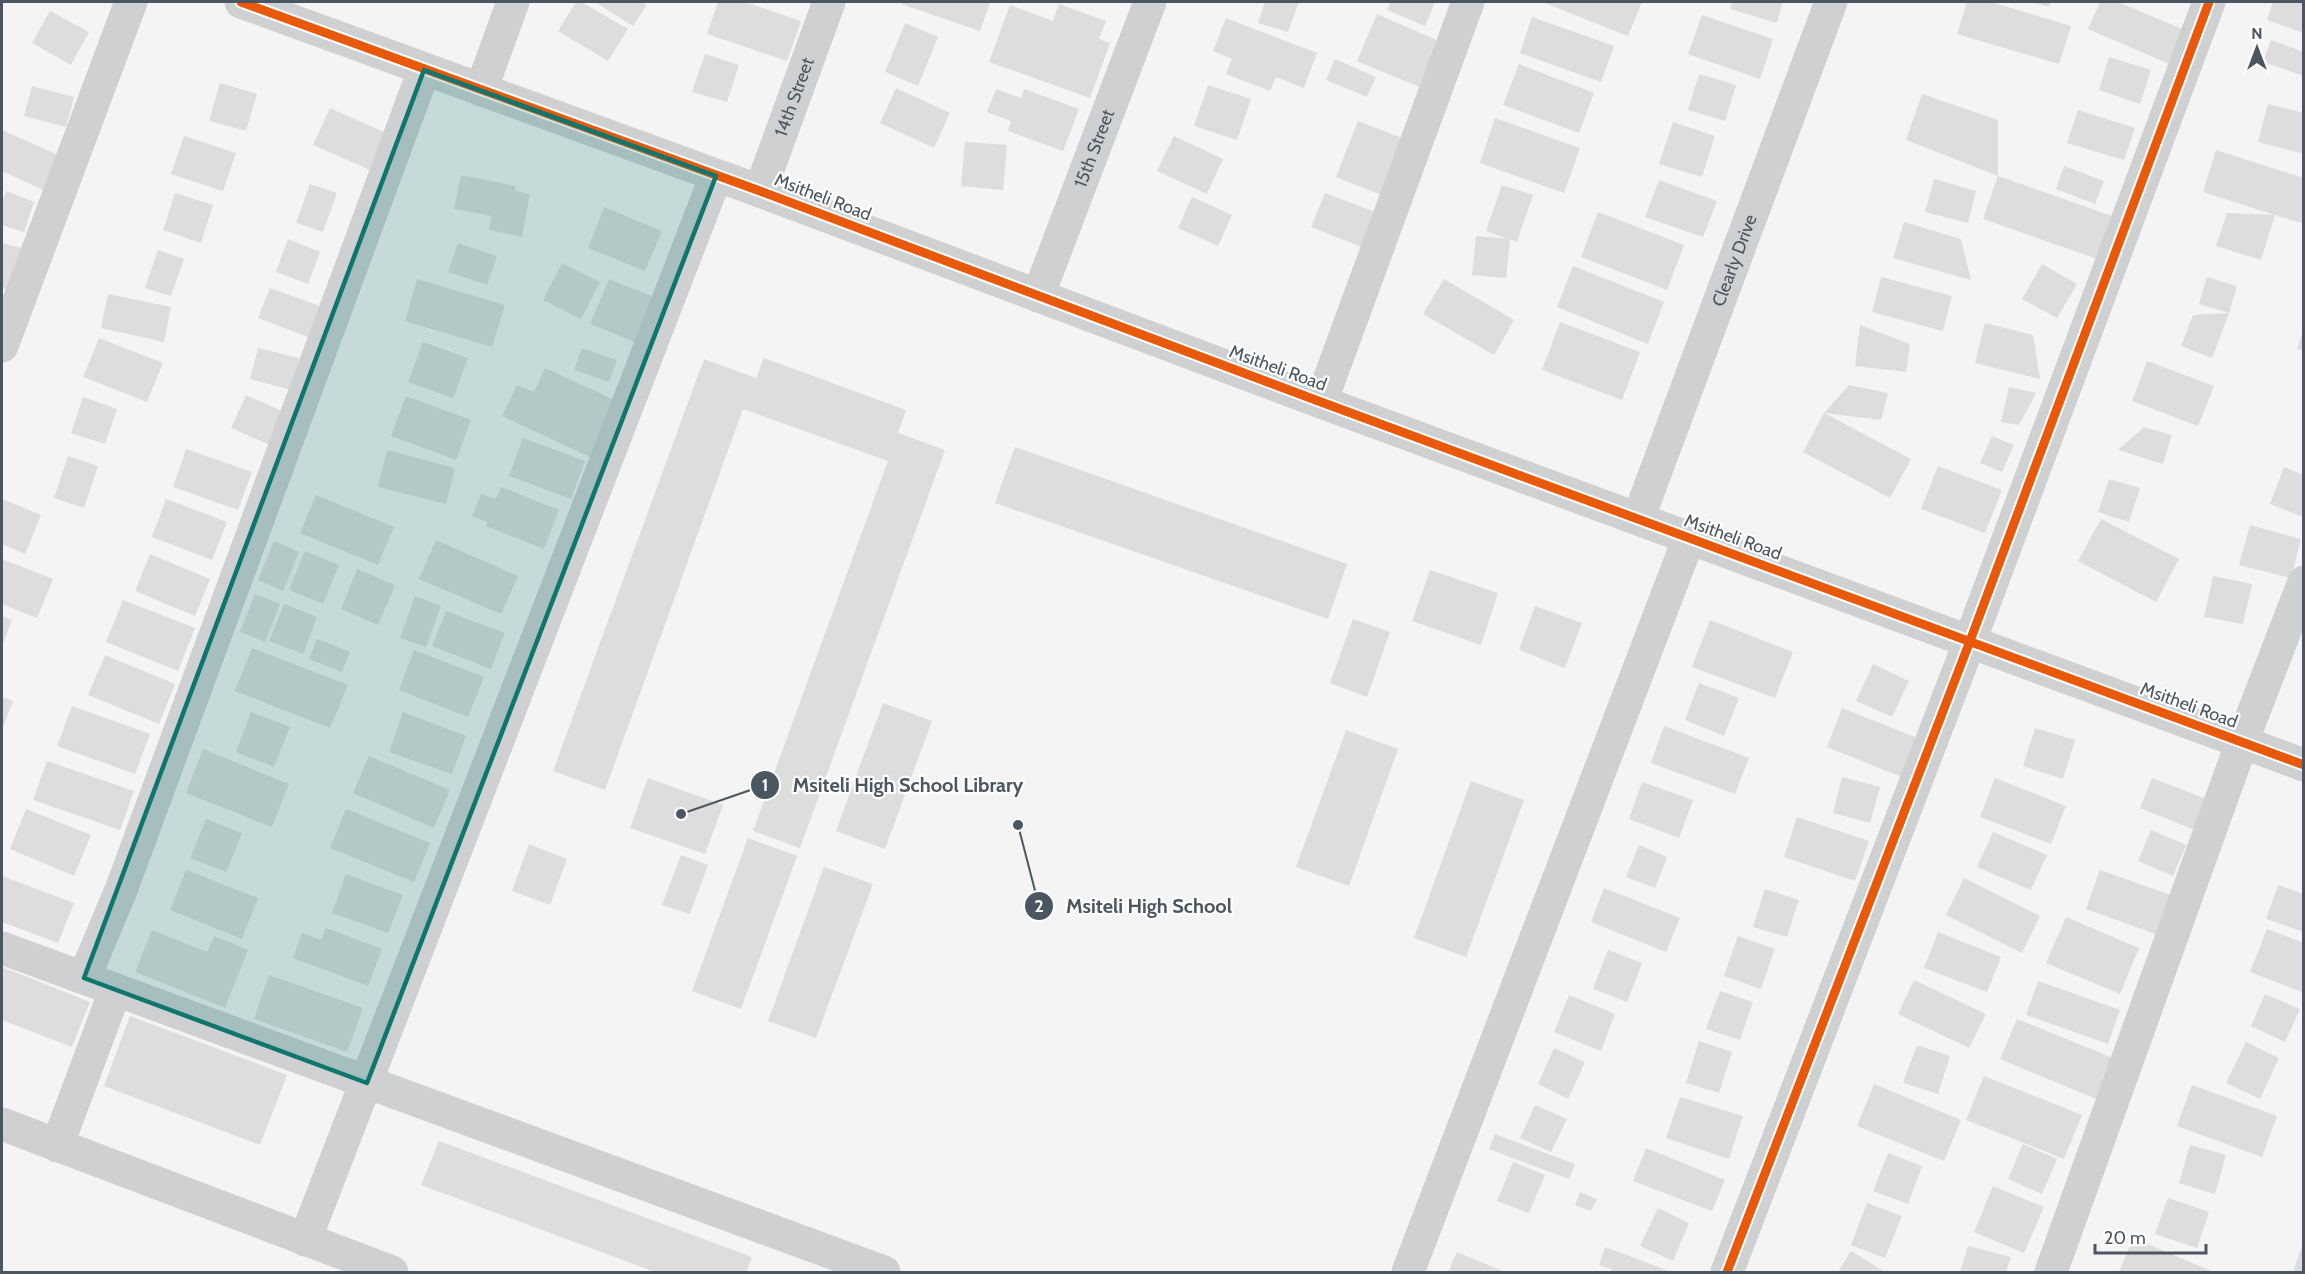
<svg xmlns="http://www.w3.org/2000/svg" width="2305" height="1274" font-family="Cabin,sans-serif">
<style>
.building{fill:#ddddde}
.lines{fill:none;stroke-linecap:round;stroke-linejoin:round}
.street{stroke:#ced0d2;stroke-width:33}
.cycleway-casing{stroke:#fff;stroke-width:13}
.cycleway{stroke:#e8590c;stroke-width:9}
.marked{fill:#0f766e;fill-opacity:0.2;stroke:#0f766e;stroke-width:4.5;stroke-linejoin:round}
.labels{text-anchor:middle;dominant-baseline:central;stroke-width:4.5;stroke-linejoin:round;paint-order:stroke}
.street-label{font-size:18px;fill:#4a5661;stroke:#fff}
.leader{fill:none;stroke:#4a5661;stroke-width:2}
.callout-dot{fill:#4a5661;stroke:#fff;stroke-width:2}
.mark-label{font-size:18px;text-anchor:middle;font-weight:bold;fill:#fff}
.callout-label{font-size:20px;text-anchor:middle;font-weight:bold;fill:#4a5661;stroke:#fff;stroke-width:4.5;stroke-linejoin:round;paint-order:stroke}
</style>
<rect width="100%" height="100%" fill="#f4f4f4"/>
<path class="building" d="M576,2H581L628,29L608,61L558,31Z
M595,2H641L647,5L633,26Z
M718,2H745L801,21L787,61L707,34Z
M902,2H990L980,31L901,4Z
M1265,2H1299L1288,32L1258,23Z
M1391,2H1435L1425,26L1387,10Z
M1542,2H1642L1628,36Z
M1732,2H1783L1777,23L1730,9Z
M1967,2H1991L2071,26L2059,64L1957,34Z
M2031,2H2051L2049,7Z
M2100,2H2118L2187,31L2172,65L2088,29Z
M2273,2H2304V33L2267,20Z
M1059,4L1106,21L1099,39L1110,43L1090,98L989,62L1010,5L1053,21Z
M50,11L89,32L71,65L32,43Z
M1377,14L1441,42L1422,88L1357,61Z
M1702,15L1773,39L1760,79L1688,54Z
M1532,17L1614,46L1601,82L1520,53Z
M1226,18L1317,53L1304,88L1276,77L1270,91L1226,74L1232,59L1213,51Z
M905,23L938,37L918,86L885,72Z
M2271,40L2304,52V76L2263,62Z
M705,54L739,65L727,102L692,92Z
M2109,57L2151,70L2140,104L2099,90Z
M1335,59L1376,77L1367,97L1326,80Z
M1519,64L1594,93L1579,133L1503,105Z
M1699,74L1736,85L1725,121L1688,110Z
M220,83L257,94L246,131L209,121Z
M1208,85L1251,99L1237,140L1194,126Z
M32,86L74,97L66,127L24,116Z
M896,88L950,113L934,148L880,123Z
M996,89L1021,98L1024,89L1079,109L1063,151L1008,131L1011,121L987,112Z
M1922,94L1998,120V176L1906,140Z
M2268,104L2304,113V143L2301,153L2258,142Z
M330,108L386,133L370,170L313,145Z
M2078,110L2135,128L2124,160L2067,143Z
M1495,118L1580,148L1564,193L1480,163Z
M1358,121L1407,140L1384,196L1336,177Z
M1673,122L1715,136L1702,177L1659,164Z
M2,130L65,158L50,193L2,171Z
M184,136L236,153L223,191L171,174Z
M1174,136L1223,159L1207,194L1157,171Z
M965,142L1007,145L1003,190L961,186Z
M2216,150L2304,178V215L2301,223L2275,215L2261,260L2216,246L2227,213L2275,215L2203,192Z
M2064,166L2104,181L2095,204L2056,189Z
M461,175L516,186L515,191L530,194L522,237L489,230L492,216L454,209Z
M1998,176L2121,219L2106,262L1983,219Z
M1934,179L1976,191L1968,223L1925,212Z
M1659,180L1717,201L1703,237L1645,217Z
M310,184L337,193L323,232L296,223Z
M1502,185L1533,195L1517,242L1486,231Z
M6,191L34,202L24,232L2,225V203Z
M175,193L213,205L201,243L163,230Z
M1325,193L1383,215L1369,250L1311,227Z
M1192,197L1232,215L1218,246L1178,228Z
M604,207L662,231L645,271L588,248Z
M1598,212L1684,245L1667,290L1581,257Z
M1904,222L1961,239L1971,280L1893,258Z
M1476,236L1510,239L1506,278L1472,275Z
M288,239L320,252L308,284L276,272Z
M2,243L22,248L11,290L2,288Z
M458,243L497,256L487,285L448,272Z
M158,250L184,259L171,296L145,288Z
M562,263L600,282L581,319L543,300Z
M2042,264L2077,284L2057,318L2022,299Z
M1573,266L1664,302L1648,344L1557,307Z
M1881,277L1952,296L1943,331L1872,312Z
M2207,277L2237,286L2229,313L2212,358L2181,346L2193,315L2229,313L2199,304Z
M417,279L505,305L492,347L405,321Z
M609,279L666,302L647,347L590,324Z
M1444,279L1514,320L1494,355L1423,314Z
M270,288L320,306L308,337L258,318Z
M108,294L171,307L164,342L101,328Z
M1560,322L1640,352L1622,400L1542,370Z
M1985,323L2033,335L2040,379L1975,363Z
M1860,325L1910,344L1906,372L1855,366Z
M2303,331H2304V350L2297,349Z
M99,338L163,363L147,402L83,377Z
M423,342L468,358L453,398L408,382Z
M258,348L299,358L291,390L250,379Z
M582,348L617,360L609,382L574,370Z
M764,358L906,410L898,433L945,450L800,848L753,831L888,461L743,409L605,790L553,771L704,359L756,378Z
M2147,361L2214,386L2198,426L2132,401Z
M545,368L617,401L598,461L502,416L517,385L534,392Z
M1849,385L1888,393L1881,420L1824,413Z
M2009,387L2036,393L2019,425L2001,422Z
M246,395L284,412L270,445L231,428Z
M406,396L471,420L456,460L391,436Z
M83,397L117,409L105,444L71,433Z
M1824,413L1911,459L1890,498L1803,452Z
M2144,427L2172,435L2163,464L2118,450Z
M1992,436L2014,445L2002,472L1980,463Z
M523,438L585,461L571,499L509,476Z
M1015,447L1347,564L1328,619L995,503Z
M186,449L252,472L238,510L173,487Z
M387,450L455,468L446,504L378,487Z
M68,456L98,466L84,508L54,498Z
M1938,466L2002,490L1985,533L1921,509Z
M2284,467L2304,475V510L2301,516L2270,504Z
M2109,479L2140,488L2129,522L2098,512Z
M501,487L559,510L544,549L486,526L487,522L472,516L481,494L496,499Z
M316,495L394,527L378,565L300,533Z
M2,499L41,515L25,554L2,544Z
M166,499L227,522L212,560L152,537Z
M2101,519L2179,559L2156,602L2078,561Z
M2250,525L2301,539L2291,578L2239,565Z
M436,540L518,576L501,614L419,579Z
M274,541L299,552L283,591L258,580Z
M305,551L339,565L323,604L289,590Z
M150,554L210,579L195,616L135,591Z
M2,559L53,579L37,618L2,604Z
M357,569L395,585L378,625L341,609Z
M1430,570L1498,593L1481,645L1412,621Z
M2213,576L2252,584L2243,624L2204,617Z
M255,594L280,604L265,642L240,632Z
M415,596L441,606L426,647L400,638Z
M123,600L195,628L178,671L106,642Z
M284,604L317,617L303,654L269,641Z
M1535,606L1582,623L1565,668L1519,650Z
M446,611L505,633L491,669L432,646Z
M2,616L12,620L2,647Z
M1353,619L1390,632L1367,697L1330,683Z
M1710,620L1793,652L1775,698L1692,667Z
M317,639L350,652L342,672L309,659Z
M252,648L348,685L330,728L235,691Z
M414,650L484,677L468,717L399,690Z
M105,655L175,684L159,724L88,695Z
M1873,664L1909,681L1892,717L1856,701Z
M1699,683L1739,698L1724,736L1685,720Z
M2,697L13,701L3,727H2Z
M883,703L932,721L885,849L836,831Z
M72,706L150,734L135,774L57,746Z
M1842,708L1920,739L1904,778L1827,747Z
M251,712L290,727L274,767L236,752Z
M403,712L466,736L452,774L389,752Z
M1664,726L1749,758L1735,794L1651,763Z
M2035,728L2075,740L2063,779L2023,766Z
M1346,730L1398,749L1349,886L1296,867Z
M203,749L289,784L272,827L186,793Z
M369,756L450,790L434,828L353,793Z
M47,761L134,791L120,830L33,800Z
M1842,777L1880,787L1870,823L1833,813Z
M648,778L723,805L705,854L630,828Z
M1995,778L2066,806L2051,844L1980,817Z
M2152,778L2217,803L2205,834L2140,808Z
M1471,781L1524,800L1466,957L1414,938Z
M1642,782L1693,800L1679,838L1629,819Z
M26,809L91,835L74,876L10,849Z
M346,809L430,843L414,882L330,848Z
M1797,817L1869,841L1855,881L1784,857Z
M206,819L242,833L226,872L190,858Z
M2151,830L2186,845L2173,876L2138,861Z
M1993,832L2047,855L2031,890L1977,867Z
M748,838L797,856L741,1009L692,991Z
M529,844L567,859L550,905L512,891Z
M1639,845L1667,857L1655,888L1626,877Z
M681,855L708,865L690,914L662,905Z
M824,867L873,884L816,1038L768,1021Z
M186,870L258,898L242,939L170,910Z
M2100,870L2182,899L2167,938L2086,909Z
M346,874L403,895L388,933L332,913Z
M2,876L74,903L58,943L2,922Z
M1964,878L2040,916L2022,953L1946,915Z
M2278,885L2304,894V932L2266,919Z
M1604,888L1680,918L1666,952L1591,922Z
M1765,889L1799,900L1787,937L1753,927Z
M2066,917L2139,948L2120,994L2046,963Z
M326,928L382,949L368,986L293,958L302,933L321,940Z
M2267,929L2304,943V993L2250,972Z
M152,930L207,952L214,936L248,950L225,1008L135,972Z
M1938,932L2001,957L1987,992L1924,968Z
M1738,936L1775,949L1761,989L1724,976Z
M1608,950L1642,963L1627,1002L1593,989Z
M2,967L90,1002L72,1047L2,1020Z
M269,975L363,1008L347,1052L254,1019Z
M1914,980L1986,1014L1969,1048L1898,1014Z
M2038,981L2120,1010L2108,1044L2026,1015Z
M1720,991L1753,1002L1740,1040L1706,1029Z
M2265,994L2300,1009L2285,1042L2251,1026Z
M1569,995L1615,1014L1601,1051L1554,1032Z
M130,1016L287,1075L260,1145L104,1086Z
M2017,1019L2113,1058L2096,1099L2000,1059Z
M1699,1041L1732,1052L1719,1093L1686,1083Z
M2246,1042L2279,1058L2260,1099L2226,1083Z
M1917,1045L1950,1056L1938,1094L1903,1083Z
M1554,1048L1585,1062L1568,1099L1538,1084Z
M1984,1076L2082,1115L2064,1159L1966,1120Z
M1874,1084L1961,1120L1944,1161L1857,1126Z
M2192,1085L2277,1116L2262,1157L2177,1126Z
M1680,1097L1743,1116L1729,1159L1666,1138Z
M1535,1105L1567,1119L1551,1152L1520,1138Z
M1495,1134L1575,1164L1569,1179L1489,1149Z
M439,1141L752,1257L746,1272H655L421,1185Z
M2023,1144L2057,1159L2042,1194L2008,1179Z
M2190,1145L2226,1155L2215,1194L2179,1183Z
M1646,1148L1725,1180L1712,1211L1633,1181Z
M1888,1153L1922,1166L1908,1204L1873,1191Z
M1513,1162L1545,1175L1529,1213L1497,1201Z
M1993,1186L2044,1207L2024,1253L1974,1232Z
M1580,1192L1597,1199L1591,1211L1575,1205Z
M2168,1198L2209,1212L2197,1248L2155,1234Z
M1867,1203L1902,1216L1885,1258L1851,1245Z
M1658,1208L1689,1223L1673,1261L1640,1246Z
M2133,1238L2214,1272H2119Z
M2303,1243L2304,1272H2293Z
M1968,1246L2011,1257L2006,1272H1960Z
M1605,1247L1672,1272H1611L1612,1269L1599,1265Z
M1851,1251L1885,1272H1838Z
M1457,1252L1505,1272H1448Z"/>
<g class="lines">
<g class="street">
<path d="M241,2L760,191L1321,402L2304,765"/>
<path d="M481,90L513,2"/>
<path id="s1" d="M760,191L829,2"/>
<path id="s2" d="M1038,296L1150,2"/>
<path d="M2,346L131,2"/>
<path d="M1321,402L1468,2"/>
<path id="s3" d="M1638,519L1831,2"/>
<path d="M2,948L884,1272"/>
<path d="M84,978L121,890L424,70"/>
<path d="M2,1124L392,1272"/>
<path d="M57,1146L115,991"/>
<path d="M305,1240L716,176"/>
<path d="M1408,1272L1689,538"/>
<path d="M1727,1272L1970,641L2209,2"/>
<path d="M2051,1272L2242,742L2304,582"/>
</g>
<defs>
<path id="cycleway" d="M241,2L760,191L1321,402L2304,765
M1727,1272L1970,641L2209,2"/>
</defs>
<use href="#cycleway" class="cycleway-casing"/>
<use href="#cycleway" class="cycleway"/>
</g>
<path class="marked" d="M424,70L716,176L367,1083L84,978Z"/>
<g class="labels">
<g class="street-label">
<text stroke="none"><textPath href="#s1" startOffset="100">14th Street</textPath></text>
<text stroke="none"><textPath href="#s2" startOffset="158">15th Street</textPath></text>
<text transform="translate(823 197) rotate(21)">Msitheli Road</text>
<text stroke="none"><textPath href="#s3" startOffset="276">Clearly Drive</textPath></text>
<text transform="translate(1278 368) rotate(20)">Msitheli Road</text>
<text transform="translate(1733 537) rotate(20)">Msitheli Road</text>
<text transform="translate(2189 705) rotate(20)">Msitheli Road</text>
</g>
</g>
<path class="leader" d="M681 814L765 785M1018 825L1039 906"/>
<g class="callout-dot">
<circle cx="681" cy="814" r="6"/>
<circle cx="1018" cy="825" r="6"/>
<circle cx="765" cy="785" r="15"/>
<circle cx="1039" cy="906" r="15"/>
</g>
<g class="mark-label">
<text x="765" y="791">1</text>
<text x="1039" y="912">2</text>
</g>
<g class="callout-label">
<text x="908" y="792">Msiteli High School Library</text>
<text x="1149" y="913">Msiteli High School</text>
</g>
<rect width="2305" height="1274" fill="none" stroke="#4a5661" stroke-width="6"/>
<g transform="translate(2257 48)" stroke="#ffffff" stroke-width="4.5" paint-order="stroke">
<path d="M0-4.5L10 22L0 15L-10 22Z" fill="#4a5661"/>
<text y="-9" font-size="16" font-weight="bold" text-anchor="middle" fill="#4a5661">N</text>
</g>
<path d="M2095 1244v9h111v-9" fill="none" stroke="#4a5661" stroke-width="3"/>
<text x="2104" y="1244" font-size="18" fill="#4a5661" stroke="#ffffff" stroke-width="4.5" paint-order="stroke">20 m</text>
</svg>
